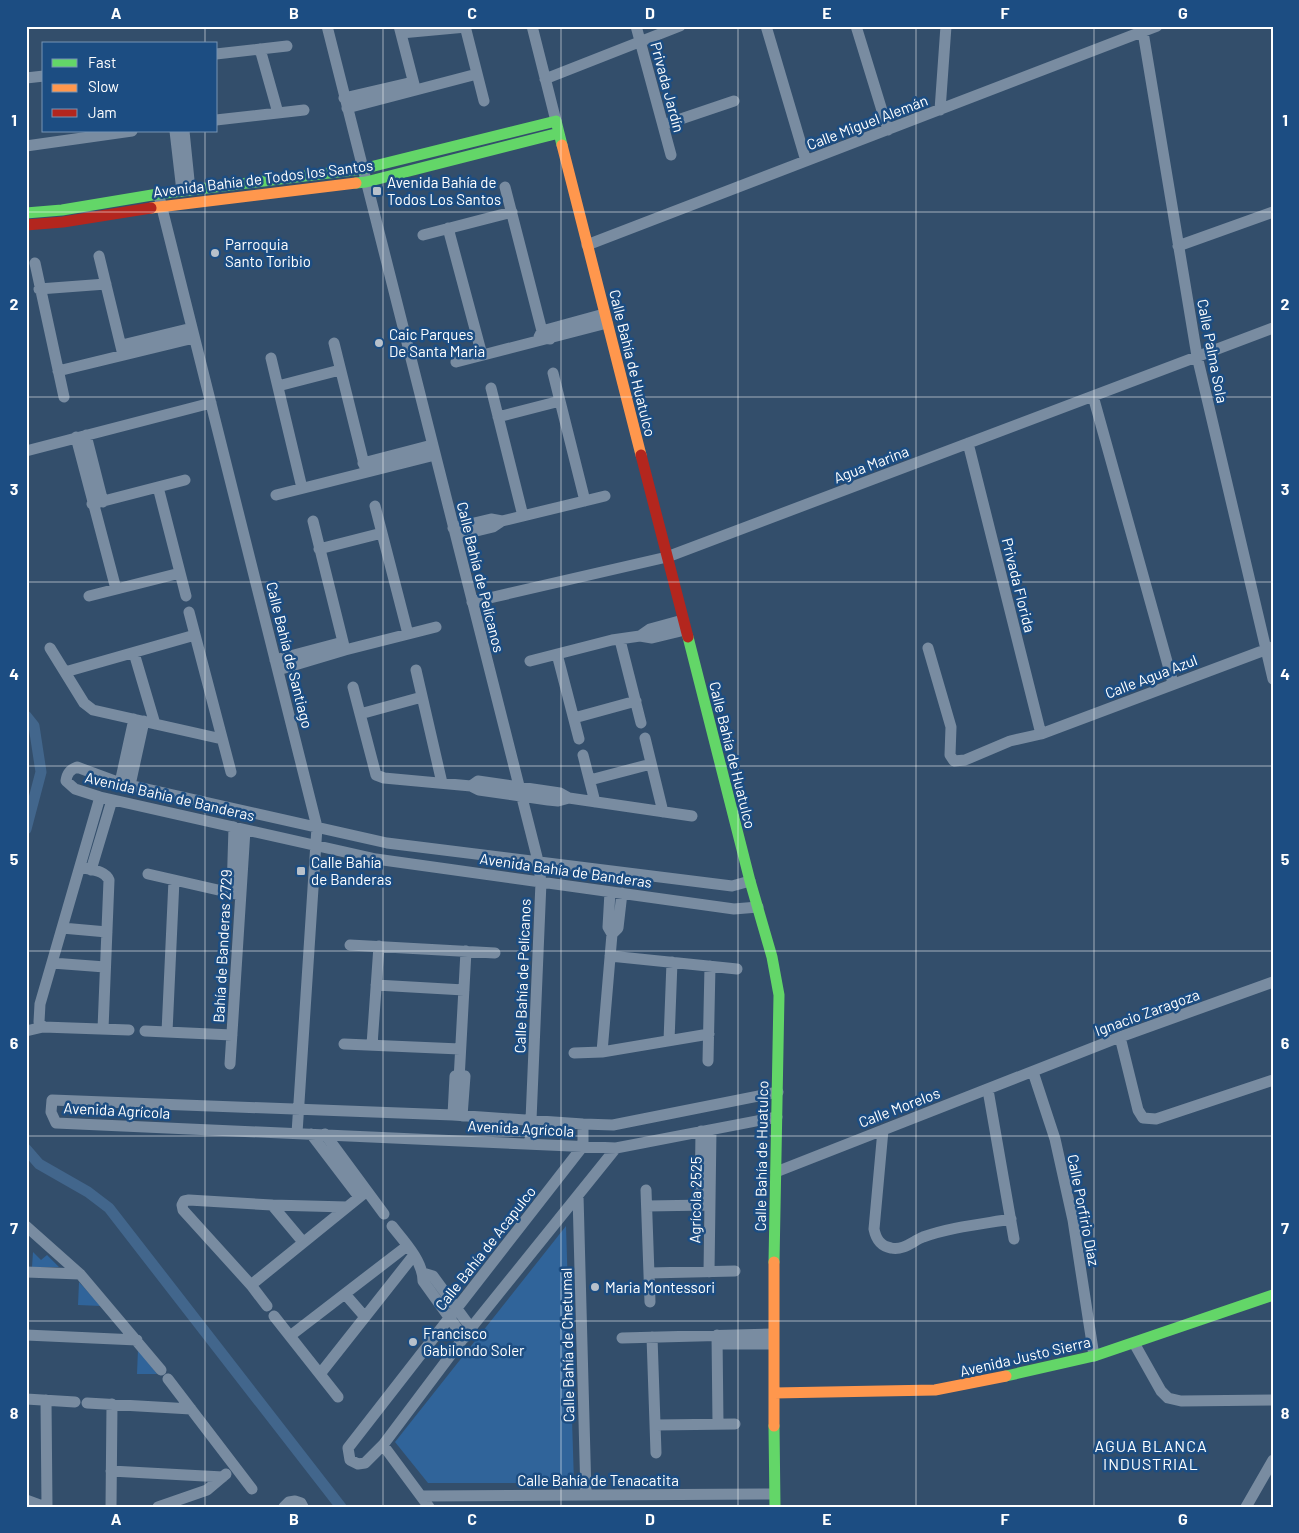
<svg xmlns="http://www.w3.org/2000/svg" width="1299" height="1533" font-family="Barlow,sans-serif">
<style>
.grass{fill:#30649a}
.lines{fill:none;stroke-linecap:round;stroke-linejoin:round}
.canal{stroke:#42668c;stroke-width:11}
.street{stroke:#798ca1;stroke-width:11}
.fast{stroke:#63d668;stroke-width:11}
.slow{stroke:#ff974d;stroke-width:11}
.jam{stroke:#b3261e;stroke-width:11}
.grid{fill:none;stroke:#fff;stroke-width:1;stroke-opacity:0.55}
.poi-dot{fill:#b8c1cb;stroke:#1c4d82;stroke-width:2}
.labels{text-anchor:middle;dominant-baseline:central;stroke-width:5;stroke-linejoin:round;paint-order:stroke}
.street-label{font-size:15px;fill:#fff;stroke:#1c4d82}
.poi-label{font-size:15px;fill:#fff;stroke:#1c4d82;text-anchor:start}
.neighbourhood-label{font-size:16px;letter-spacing:1px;fill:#fff;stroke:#1c4d82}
.neatline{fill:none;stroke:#fff;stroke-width:2}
.grid-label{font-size:16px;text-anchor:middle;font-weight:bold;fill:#fff}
</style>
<rect width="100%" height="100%" fill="#334e6b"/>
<path class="grass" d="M566,1226L574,1483H428L395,1442Z
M33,1252L41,1260L47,1255L59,1267H32Z
M79,1282L101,1306L78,1305Z
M138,1349L157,1374H137Z"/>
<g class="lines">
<path class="canal" d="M26,716L34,726L41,772L26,829
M26,1149L39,1164L88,1192L109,1208L341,1507"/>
<path class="street" d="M327,26L538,861L541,882L530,1144
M399,26L415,88
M465,26L484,101
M532,26L556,121
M636,26L671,155
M766,26L806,161
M856,26L888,130
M1142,26L1197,356L1273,679
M401,33L466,27
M260,49L278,113
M216,54L287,46
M26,78L44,76
M545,79L680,26
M344,98L413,82
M347,108L477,74
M940,110L946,26
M216,120L304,110
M663,125L734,101
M175,131L182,191
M184,131L190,190
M26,146L132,131
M505,187L542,331L550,339
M160,200L317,827L297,1133
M448,228L482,355
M423,235L512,212
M587,245L1157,26
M1178,246L1273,212
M99,256L123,355
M35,263L64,397
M39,289L106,284
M539,337L542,331L604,314
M334,343L366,472
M122,345L192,328
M271,358L302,488
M456,362L607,323
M58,371L194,338
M553,373L585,501
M278,386L340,370
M491,388L523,516
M1093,396L1173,683
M498,417L560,401
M86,435L103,502
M76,437L116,589
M968,443L1041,734
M26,451L211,403
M363,463L432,445
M158,487L186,596
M276,495L435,455
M92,504L185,480
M375,506L408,634
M313,521L345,650
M453,528L491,519L502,521
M456,536L493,527L502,521L605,496
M319,549L382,533
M89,596L180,573
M472,602L667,557L1273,328
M189,612L231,772
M640,636L650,629L683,620
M620,640L641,723
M50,648L84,703L93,710L222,739
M928,648L951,727L950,755L954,761L965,760L1010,741L1041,734L1273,647
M134,653L155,724
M557,654L579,739
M275,660L343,642
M530,661L612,640L640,636L652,638L685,630
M278,670L345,650L436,627
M416,670L442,783
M65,672L195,635
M353,687L376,775L384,778L471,786L479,790L548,800L558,801L569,798
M360,714L422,697
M574,718L636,701
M645,738L663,812
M583,755L595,802
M590,780L651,764
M120,783L134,719
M130,785L144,721
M471,786L478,781L560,793L569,798L692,816
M100,797L40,1004L39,1022L43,1027L129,1030
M80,867C90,870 105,870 109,880L103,1029
M91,870L112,800
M148,874L240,895
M750,881L732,886L387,843L120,783L77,767C70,770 67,773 66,781L75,789L100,797L376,859L734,909L758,907
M232,893L234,827
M62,928L107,932
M612,934L618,928L622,893
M350,945L495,953
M610,956L737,969
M52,963L105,967
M376,985L464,990
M26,1031L43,1027
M145,1031L232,1035
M167,1032L174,880
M1120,1037L1138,1110L1143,1118L1156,1119L1273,1080
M669,1041L672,962
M344,1044L460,1049
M372,1045L379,946
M602,1052L612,934L608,927L610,892
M574,1053L602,1052L709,1034
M708,1061L710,966
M230,1064L245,830
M1033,1072L1055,1139L1073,1220L1094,1356
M462,1078L465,1076L462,1116
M459,1080L466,951
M988,1090L1014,1239
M453,1115L455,1076L457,1079
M777,1117L616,1148L56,1123L51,1112L52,1100L453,1115L583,1124L613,1125L778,1092
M583,1124V1146L348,1448L350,1460L358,1464L365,1463L383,1445L471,1328L616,1148
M883,1130L874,1229C876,1239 880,1246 891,1248C903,1251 913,1241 923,1237C951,1227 982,1224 1011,1219
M311,1134L359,1197
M325,1134L384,1214
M776,1172L1120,1037L1273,982
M646,1190L650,1302
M578,1195L586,1495
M272,1205L303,1242
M700,1205L701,1131
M647,1206L708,1205
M26,1226L80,1274L161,1370
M392,1226C404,1241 423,1261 423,1281L464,1338
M26,1272L80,1274
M709,1272L711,1130
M423,1273L433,1276L471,1328
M649,1273L735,1271
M251,1285L367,1191
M345,1294L365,1317
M267,1306L251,1285L183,1210L182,1205L184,1201L189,1200L272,1205L347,1207
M274,1316L338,1397
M26,1335L137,1340
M717,1335L718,1424
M290,1336L407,1246
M652,1337L656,1453
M622,1338L773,1334
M1134,1343L1161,1391L1168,1398L1181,1401L1273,1400
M717,1344H773
M320,1374L414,1255
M168,1379L252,1489
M26,1399L75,1402
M46,1400L47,1507
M87,1403L191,1409
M655,1425L735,1424
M383,1445L429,1507
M111,1471L223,1477
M421,1496L774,1494
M26,1500L45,1507
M111,1507L112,1404
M158,1507L207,1490L226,1474
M284,1507L289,1502L295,1501L301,1503L303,1507
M1246,1507L1273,1460"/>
<path class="fast" d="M356,183L366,182L559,133
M26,213L62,210L158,194L362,169L556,121L562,145
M688,637L750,881L772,957L779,995L774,1262
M1006,1376L1094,1356L1273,1295
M774,1426L775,1507"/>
<path class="slow" d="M562,145L641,455
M151,208L356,183
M774,1393L935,1390L1006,1376
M774,1426V1262"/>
<path class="jam" d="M26,225L63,222L151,208
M641,455L688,637"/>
</g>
<path class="grid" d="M205,26V44M383,26V1507M561,26V1507M738,26V1507M916,26V1507M1094,26V1507M205,131V1507M26,212H1273M26,397H1273M26,582H1273M26,766H1273M26,951H1273M26,1136H1273M26,1321H1273"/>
<g class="poi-dot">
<rect x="372" y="186" width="10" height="10" rx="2.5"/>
<circle cx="215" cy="253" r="5"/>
<circle cx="379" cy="343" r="5"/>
<rect x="296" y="866" width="10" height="10" rx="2.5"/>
<circle cx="595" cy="1287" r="5"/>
<circle cx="413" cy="1342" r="5"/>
</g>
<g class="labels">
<g class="street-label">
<text transform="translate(668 87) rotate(75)">Privada Jardín</text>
<text transform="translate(867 122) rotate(-21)">Calle Miguel Alemán</text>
<text transform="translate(263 178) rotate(-7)">Avenida Bahía de Todos los Santos</text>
<text transform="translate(1213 351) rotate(79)">Calle Palma Sola</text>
<text transform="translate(633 363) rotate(76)">Calle Bahía de Huatulco</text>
<text transform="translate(871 464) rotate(-21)">Agua Marina</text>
<text transform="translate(481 577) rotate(76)">Calle Bahía de Pelícanos</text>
<text transform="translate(1019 585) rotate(76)">Privada Florida</text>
<text transform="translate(290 655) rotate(76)">Calle Bahía de Santiago</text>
<text transform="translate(1151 676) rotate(-21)">Calle Agua Azul</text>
<text transform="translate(733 755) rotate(76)">Calle Bahía de Huatulco</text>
<text transform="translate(170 796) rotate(13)">Avenida Bahía de Banderas</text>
<text transform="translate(566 870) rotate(8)">Avenida Bahía de Banderas</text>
<text transform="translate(222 946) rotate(-87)">Bahía de Banderas 2729</text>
<text transform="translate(522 976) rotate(-88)">Calle Bahía de Pelícanos</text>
<text transform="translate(1147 1012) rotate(-20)">Ignacio Zaragoza</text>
<text transform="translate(899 1107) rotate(-21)">Calle Morelos</text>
<text transform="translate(117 1110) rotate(3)">Avenida Agrícola</text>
<text transform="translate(521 1128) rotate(3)">Avenida Agrícola</text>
<text transform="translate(761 1156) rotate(-89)">Calle Bahía de Huatulco</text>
<text transform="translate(695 1200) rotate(-89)">Agrícola 2525</text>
<text transform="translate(1084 1210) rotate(79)">Calle Porfirio Díaz</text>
<text transform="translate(485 1248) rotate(-52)">Calle Bahía de Acapulco</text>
<text transform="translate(567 1345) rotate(-91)">Calle Bahía de Chetumal</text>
<text transform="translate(1025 1356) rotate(-13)">Avenida Justo Sierra</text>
<text x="598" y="1480">Calle Bahía de Tenacatita</text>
</g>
<g class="poi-label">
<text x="387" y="182">Avenida Bahía de<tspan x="387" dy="17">Todos Los Santos</tspan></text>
<text x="225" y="244">Parroquia<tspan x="225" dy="17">Santo Toribio</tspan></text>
<text x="389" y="334">Caic Parques<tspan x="389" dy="17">De Santa Maria</tspan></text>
<text x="311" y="862">Calle Bahía<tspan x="311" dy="17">de Banderas</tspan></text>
<text x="605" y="1287">Maria Montessori</text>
<text x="423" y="1333">Francisco<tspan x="423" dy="17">Gabilondo Soler</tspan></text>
</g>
<g class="neighbourhood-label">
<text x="1151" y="1445">AGUA BLANCA<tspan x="1151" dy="18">INDUSTRIAL</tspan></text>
</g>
</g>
<rect width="1299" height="1533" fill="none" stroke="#1c4d82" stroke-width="55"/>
<rect x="42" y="42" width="175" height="90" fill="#1c4d82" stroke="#7794b4"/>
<rect x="52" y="59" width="25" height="8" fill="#63d668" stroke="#7794b4"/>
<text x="88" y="68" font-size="15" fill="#ffffff">Fast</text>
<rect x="52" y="84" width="25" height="8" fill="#ff974d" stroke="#7794b4"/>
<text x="88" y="92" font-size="15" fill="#ffffff">Slow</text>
<rect x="52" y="109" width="25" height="8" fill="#b3261e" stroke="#7794b4"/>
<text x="88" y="118" font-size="15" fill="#ffffff">Jam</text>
<rect x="28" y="28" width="1244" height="1478" class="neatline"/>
<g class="grid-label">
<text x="116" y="19">A</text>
<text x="294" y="19">B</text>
<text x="472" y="19">C</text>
<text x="650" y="19">D</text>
<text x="827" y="19">E</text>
<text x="1005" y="19">F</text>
<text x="1183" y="19">G</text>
<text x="14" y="126">1</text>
<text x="1285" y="126">1</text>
<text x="14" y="310">2</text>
<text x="1285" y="310">2</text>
<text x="14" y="495">3</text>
<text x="1285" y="495">3</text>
<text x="14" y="680">4</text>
<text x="1285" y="680">4</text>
<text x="14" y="865">5</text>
<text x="1285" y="865">5</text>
<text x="14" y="1049">6</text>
<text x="1285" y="1049">6</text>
<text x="14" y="1234">7</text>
<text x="1285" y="1234">7</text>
<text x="14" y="1419">8</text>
<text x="1285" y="1419">8</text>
<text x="116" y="1525">A</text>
<text x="294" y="1525">B</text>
<text x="472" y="1525">C</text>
<text x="650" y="1525">D</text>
<text x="827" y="1525">E</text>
<text x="1005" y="1525">F</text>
<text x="1183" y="1525">G</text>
</g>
</svg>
